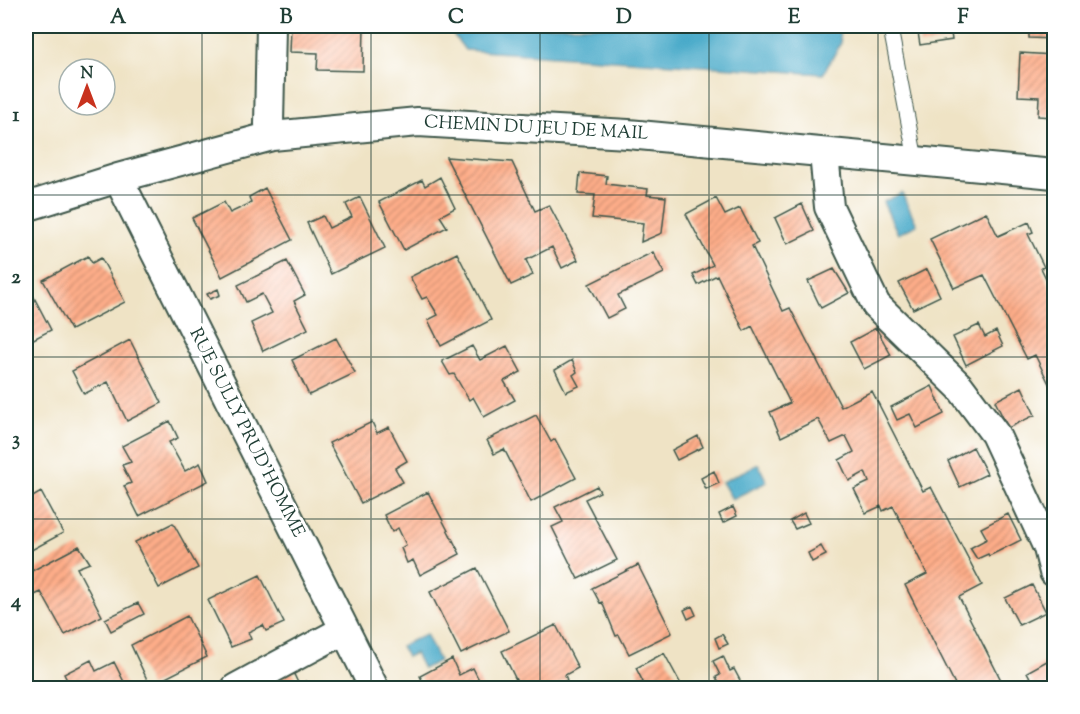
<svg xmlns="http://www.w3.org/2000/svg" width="1080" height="714" font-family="'Sorts Mill Goudy',serif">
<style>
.water{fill:#4aaac9;stroke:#34747e;stroke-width:1.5}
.building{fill:url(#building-hatch)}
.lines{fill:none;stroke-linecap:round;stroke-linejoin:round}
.service-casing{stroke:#3e564a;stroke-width:16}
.minor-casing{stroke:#3e564a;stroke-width:32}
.service{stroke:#fff;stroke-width:14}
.minor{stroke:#fff;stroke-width:28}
.grid{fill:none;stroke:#1f3d34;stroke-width:1.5;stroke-opacity:0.55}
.labels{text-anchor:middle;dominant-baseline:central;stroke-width:6;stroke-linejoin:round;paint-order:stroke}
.street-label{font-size:18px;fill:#1f3d34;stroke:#fff}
.neatline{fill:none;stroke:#1f3d34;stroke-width:2}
.grid-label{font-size:20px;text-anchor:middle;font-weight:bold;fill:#1f3d34}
</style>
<defs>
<pattern id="building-hatch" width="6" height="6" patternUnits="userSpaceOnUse" patternTransform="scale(1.5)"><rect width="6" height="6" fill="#fead89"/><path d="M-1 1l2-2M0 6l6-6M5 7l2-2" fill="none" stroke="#cd8e71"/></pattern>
</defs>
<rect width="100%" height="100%" fill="#fff"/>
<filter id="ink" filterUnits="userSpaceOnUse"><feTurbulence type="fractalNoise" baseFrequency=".0167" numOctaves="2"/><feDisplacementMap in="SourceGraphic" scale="12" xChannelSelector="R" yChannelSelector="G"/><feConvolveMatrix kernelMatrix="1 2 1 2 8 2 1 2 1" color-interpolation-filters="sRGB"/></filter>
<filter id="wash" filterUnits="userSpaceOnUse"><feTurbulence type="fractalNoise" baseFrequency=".008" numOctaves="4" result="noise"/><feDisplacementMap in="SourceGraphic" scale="24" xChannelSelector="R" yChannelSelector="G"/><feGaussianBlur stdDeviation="1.35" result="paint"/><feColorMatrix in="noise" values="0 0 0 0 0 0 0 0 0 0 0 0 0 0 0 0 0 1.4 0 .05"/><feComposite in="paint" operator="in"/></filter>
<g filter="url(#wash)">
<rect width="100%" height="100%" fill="#efe3c5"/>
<path class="water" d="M447,26H838L841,43L823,74L465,50Z
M902,193L917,225L898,234L883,202Z
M758,464L767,482L732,499L722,482Z
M426,634L439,661L423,669L415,653L407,657L401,646Z"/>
<g id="blocks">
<path class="building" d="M291,26H364L363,71L317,70L318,53L290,52Z
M917,26H950L952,40L920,45Z
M1029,26H1054V39L1029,38Z
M1020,53L1054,55V117L1038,116L1039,97L1018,96Z
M446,157L512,162L535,211L549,205L578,260L562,268L552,247L526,260L533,275L511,285Z
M580,173L607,176L606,184L648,189L647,195L666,197L662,233L641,242L643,223L592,218L595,195L578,194Z
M440,177L455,208L440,216L447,227L404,250L379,202L422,180L425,186Z
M265,188L292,240L222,277L192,218L224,202L230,213L251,203L249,197Z
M360,197L385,248L331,274L307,223L323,216L329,228L352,217L346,204Z
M716,198L725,215L740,208L758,243L752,246L783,311L790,308L841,407L872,391L923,491L931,487L982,585L959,597L1005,688H957L905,585L927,574L893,506L883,511L881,506L866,513L854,489L869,482L865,472L849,481L839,460L854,452L846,436L831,443L818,419L781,437L770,412L790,403L752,326L744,331L717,275L698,285L693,275L713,265L686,214Z
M802,204L814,231L787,244L775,218Z
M986,212L998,236L1029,222L1033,232L1028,234L1044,267L1041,268L1054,295V394L1035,355L1027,359L984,275L954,288L930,239Z
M653,252L664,273L618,295L625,309L607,318L589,284Z
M457,253L491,320L441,346L428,320L438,315L427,297L422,299L410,277Z
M88,256L92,263L101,258L125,302L71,330L43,280Z
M287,261L305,295L294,301L308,329L263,351L251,323L272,313L262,294L246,302L238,285Z
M834,269L849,293L821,308L808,281Z
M927,269L940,296L913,309L899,283Z
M26,282L51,330L26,343Z
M218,289L220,295L210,299L207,294Z
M979,325L985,337L996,331L1003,346L966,365L953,337Z
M876,328L891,355L864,369L850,342Z
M336,338L355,373L309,395L292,360Z
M130,340L162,403L127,421L108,382L84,394L72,371Z
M472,346L480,360L507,346L521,372L504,381L515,400L484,417L473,397L469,400L454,374L450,375L442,361Z
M572,360L577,372L573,375L579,386L566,392L555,370Z
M932,386L944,414L917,428L910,414L897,420L891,407Z
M1022,387L1035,415L1008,428L995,401Z
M536,415L551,442L555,439L576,478L531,502L504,449L494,454L487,440Z
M170,421L178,438L169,442L185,471L200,463L208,481L139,516L124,486L131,483L122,465L131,462L122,446Z
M372,422L377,433L389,427L407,461L395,468L403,482L361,503L329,443Z
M698,436L703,447L677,460L672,450Z
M973,447L987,474L960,487L948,461Z
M714,471L719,483L706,489L701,478Z
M597,486L600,492L585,499L617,560L578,579L552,527L563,522L555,507Z
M41,492L63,533L26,553V501Z
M428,492L460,554L420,575L413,560L407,563L401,548L406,545L398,528L392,532L384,515Z
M733,507L737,516L723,523L719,514Z
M804,513L809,523L795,529L790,521Z
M1008,514L1021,540L989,556L988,554L977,559L970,548L987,539L981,528Z
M173,523L198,568L159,588L135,542Z
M79,546L90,563L77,568L102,616L65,635L41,592L26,599V574Z
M821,546L826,555L812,562L808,553Z
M638,565L672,633L629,654L619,635L616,636L602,602L600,603L592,588Z
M477,568L509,631L461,654L430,592Z
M260,575L284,623L266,631L263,625L248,632L251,639L231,647L208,600Z
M1032,585L1046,612L1019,625L1005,598Z
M138,603L144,614L111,631L105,619Z
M692,606L696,615L688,619L684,610Z
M187,616L207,657L150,686L131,645Z
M556,625L578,668L565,675L567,680L550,688L536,687L520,688L502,651Z
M722,634L728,644L719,648L715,638Z
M664,653L683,688H635L634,686L643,682L636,668Z
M723,656L730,671L734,669L743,686L737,688H721L716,677L720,675L713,661Z
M1054,657V688H1022L1033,683L1027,672Z
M452,659L459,675L473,668L483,688H444L441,683L431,688H426L420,676Z
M91,660L96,671L114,662L126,686L122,688H55L68,682L64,674Z
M292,670L299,685L306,681L310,688L318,684L321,688H257Z"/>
</g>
</g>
<g filter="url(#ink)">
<use href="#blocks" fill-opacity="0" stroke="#3e564a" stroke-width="1.5"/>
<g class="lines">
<defs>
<path id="service" d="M890,26L916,162"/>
<path id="minor" d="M271,26L269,124L272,136
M824,153L829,207L876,305L960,387L995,434L1048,548L1054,572
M118,178L374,688
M26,207L118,178L272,136L418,122L628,134L1054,174
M236,688L344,630"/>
</defs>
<use href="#service" class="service-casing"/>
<use href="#minor" class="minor-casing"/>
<use href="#service" class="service"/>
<use href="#minor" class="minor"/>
</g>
</g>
<path class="grid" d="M202,26V688M371,26V688M540,26V688M709,26V688M878,26V688M26,195H1054M26,357H1054M26,519H1054"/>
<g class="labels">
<g class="street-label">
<text transform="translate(536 129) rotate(3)">CHEMIN DU JEU DE MAIL</text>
<text transform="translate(246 433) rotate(63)">RUE SULLY PRUD'HOMME</text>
</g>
</g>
<rect width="1080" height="714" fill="none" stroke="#fff" stroke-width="66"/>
<g transform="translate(87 87)"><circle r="28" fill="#ffffff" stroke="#a5b1ae" stroke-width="1.5"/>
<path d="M0-4.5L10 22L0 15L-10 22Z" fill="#c8321e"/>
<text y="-9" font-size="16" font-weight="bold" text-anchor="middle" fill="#1f3d34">N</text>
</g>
<rect x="33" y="33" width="1014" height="648" class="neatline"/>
<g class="grid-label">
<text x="118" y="23">A</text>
<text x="286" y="23">B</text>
<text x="456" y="23">C</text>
<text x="624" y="23">D</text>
<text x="794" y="23">E</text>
<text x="963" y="23">F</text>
<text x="16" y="121">1</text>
<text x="16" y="283">2</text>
<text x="16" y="445">3</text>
<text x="16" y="607">4</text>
</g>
</svg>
